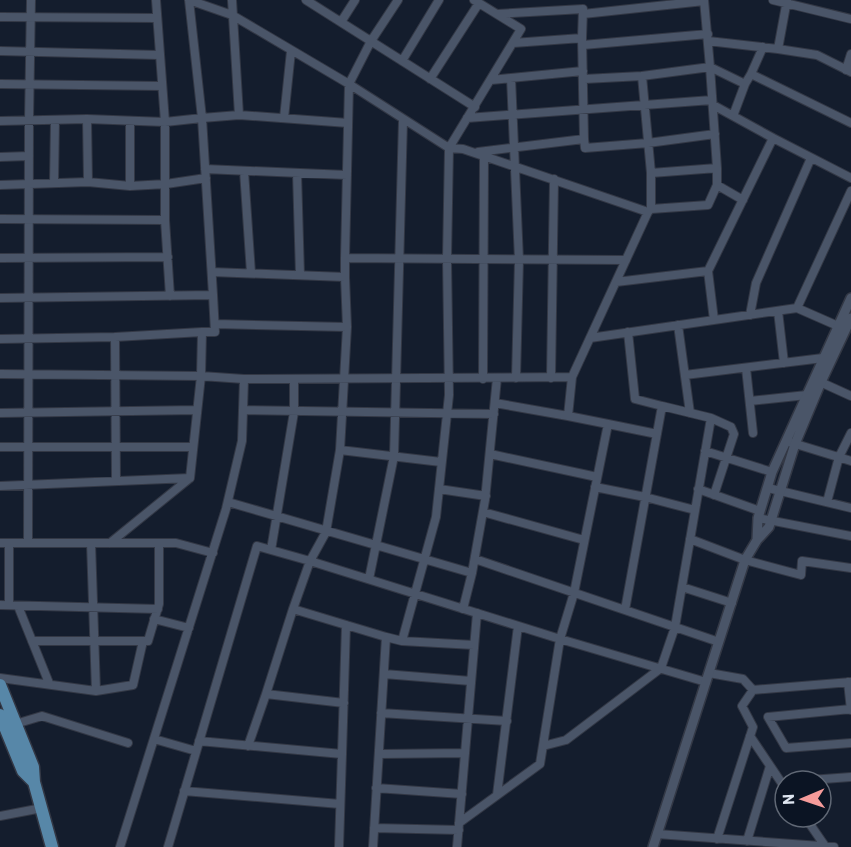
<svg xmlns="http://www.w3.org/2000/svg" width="851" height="847" font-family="Barlow,sans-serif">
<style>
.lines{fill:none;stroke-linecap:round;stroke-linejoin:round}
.minor-casing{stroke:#333845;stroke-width:10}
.tertiary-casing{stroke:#333845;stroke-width:12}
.primary-casing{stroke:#333845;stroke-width:15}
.minor{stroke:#4a5568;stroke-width:8}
.tertiary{stroke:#4a5568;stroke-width:9}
.primary{stroke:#5787a8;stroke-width:12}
</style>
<rect width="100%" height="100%" fill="#141d2d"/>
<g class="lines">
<defs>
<path id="minor" d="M156,0L165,122V220
M189,0L232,15L349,84L449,148L447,259L449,395L436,517L402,641L386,637L373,847
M189,0L202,118L239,115L348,123
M232,0L239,115
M306,0L475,107
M474,0L521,29L449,148L463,149L648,212
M773,0L851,19
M497,14L583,9L582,38
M583,14L704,1
M0,17L157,18
M341,22L355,0
M708,41L778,49L787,0
M583,45L708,34
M778,49L817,55L851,72
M0,51L159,55
M402,61L439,0
M710,67L745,84L751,74L851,123
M710,67L717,168V185L743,200
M846,70L851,54
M751,74L763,47
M511,78L519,260L516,378
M430,79L479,3
M584,79L642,76
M491,80L583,71
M0,84L162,86
M713,105L773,138
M733,116L745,84
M284,118L291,51
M467,118L712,100
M87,119L88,182
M0,121L87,119L165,122L202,118L213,295L0,298
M584,139L585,148L648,143L715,134
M478,152L584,139L582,38L513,43
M0,157L29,156
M205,169L347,175
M244,171L251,273
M297,173L300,275
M651,173L717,168
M54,183L55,120
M0,185L88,182L130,186L166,184L206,178
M130,186V122
M651,209L708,205L717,185
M0,219L165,220L170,296
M0,258L168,257
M345,258L349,84L371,41L398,0
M212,272L345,277V258L626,260
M345,277L347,327
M616,282L708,271
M797,308L851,191
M778,311L784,363
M750,315L756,283L811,158
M714,320L708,271L773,138L851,178
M215,324L347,327L340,450L326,532L310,561L560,639L706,682
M678,325L690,413
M590,338L797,308L838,326
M0,339L115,337
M746,368L753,433
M0,374L201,376L190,478L110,543
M685,375L823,358
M551,378L554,179
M244,379L572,377L648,212L651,209V173L642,76L710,67L704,0
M483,379L484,156
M818,381L851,396
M750,401L807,395
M495,403L568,416
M243,410L494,414
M0,413L197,410
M711,418L731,427L734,434L714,495
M608,424L657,434
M786,441L851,461
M0,447H193
M340,450L441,462
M705,451L772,472
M490,454L597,477
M116,481L115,337L202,332
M0,486L190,478
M595,487L645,497L695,510
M768,488L851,508
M439,489L486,496
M698,489L760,511
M228,502L472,573L485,500L497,378
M827,502L839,457L851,433
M483,512L584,540
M758,518L851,536
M690,539L745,560L801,575L802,561L851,568
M0,543H176L213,553
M28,543L29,120L31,0
M271,550L310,561L293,609L386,637
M475,559L719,642
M369,579L394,456L403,120
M682,587L732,603
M0,605L158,609
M9,605V543
M18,606L49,683
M293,609L266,694L344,703
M463,609L472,573
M625,610L662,406L635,399L628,332
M154,619L189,628
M32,641H148L159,604V543
M402,641L474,645
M709,673L743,679L753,690L851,682
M384,674L471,681
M0,678L96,691L91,543
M848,682L851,710
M96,691L133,685L143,641
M851,709L768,717L786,748L851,743
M381,713L507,721
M12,725L42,716L128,743
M750,736L785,788
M154,739L196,751
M199,741L342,754L346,625
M248,746L266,694
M543,746L566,740L661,668L675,627L711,418L662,406
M379,754L465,753
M810,780L851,777
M376,788L462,794
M184,791L340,804
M497,795L518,626
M0,816L42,808
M805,817L825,846
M459,823L540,764L560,639L574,593L608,424L568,416L572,377
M374,828L459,830
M657,834L834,847
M717,839L753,727L742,706L753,690
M747,841L770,766
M120,847L226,509L242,441L244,379L201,376L202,332H215L213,295
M168,847L257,546L271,550L294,412V379
M339,847L342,754
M457,847L477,613"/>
<path id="tertiary" d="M757,540L758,518L772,472L851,298
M653,847L745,560L757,540L769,527L795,444L821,382L851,318"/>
<path id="primary" d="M0,685L33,767L34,782L52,847
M0,715L23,771L34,782"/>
</defs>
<use href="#minor" class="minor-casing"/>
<use href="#tertiary" class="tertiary-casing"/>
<use href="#primary" class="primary-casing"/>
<use href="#minor" class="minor"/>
<use href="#tertiary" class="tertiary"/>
<use href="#primary" class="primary"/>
</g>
<g transform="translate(803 799) rotate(268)"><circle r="28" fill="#0b1423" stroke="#606875" stroke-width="1.5"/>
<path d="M0-4.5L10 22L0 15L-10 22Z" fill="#f59b9a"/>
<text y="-9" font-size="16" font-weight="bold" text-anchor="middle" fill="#dfe6f1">N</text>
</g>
</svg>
